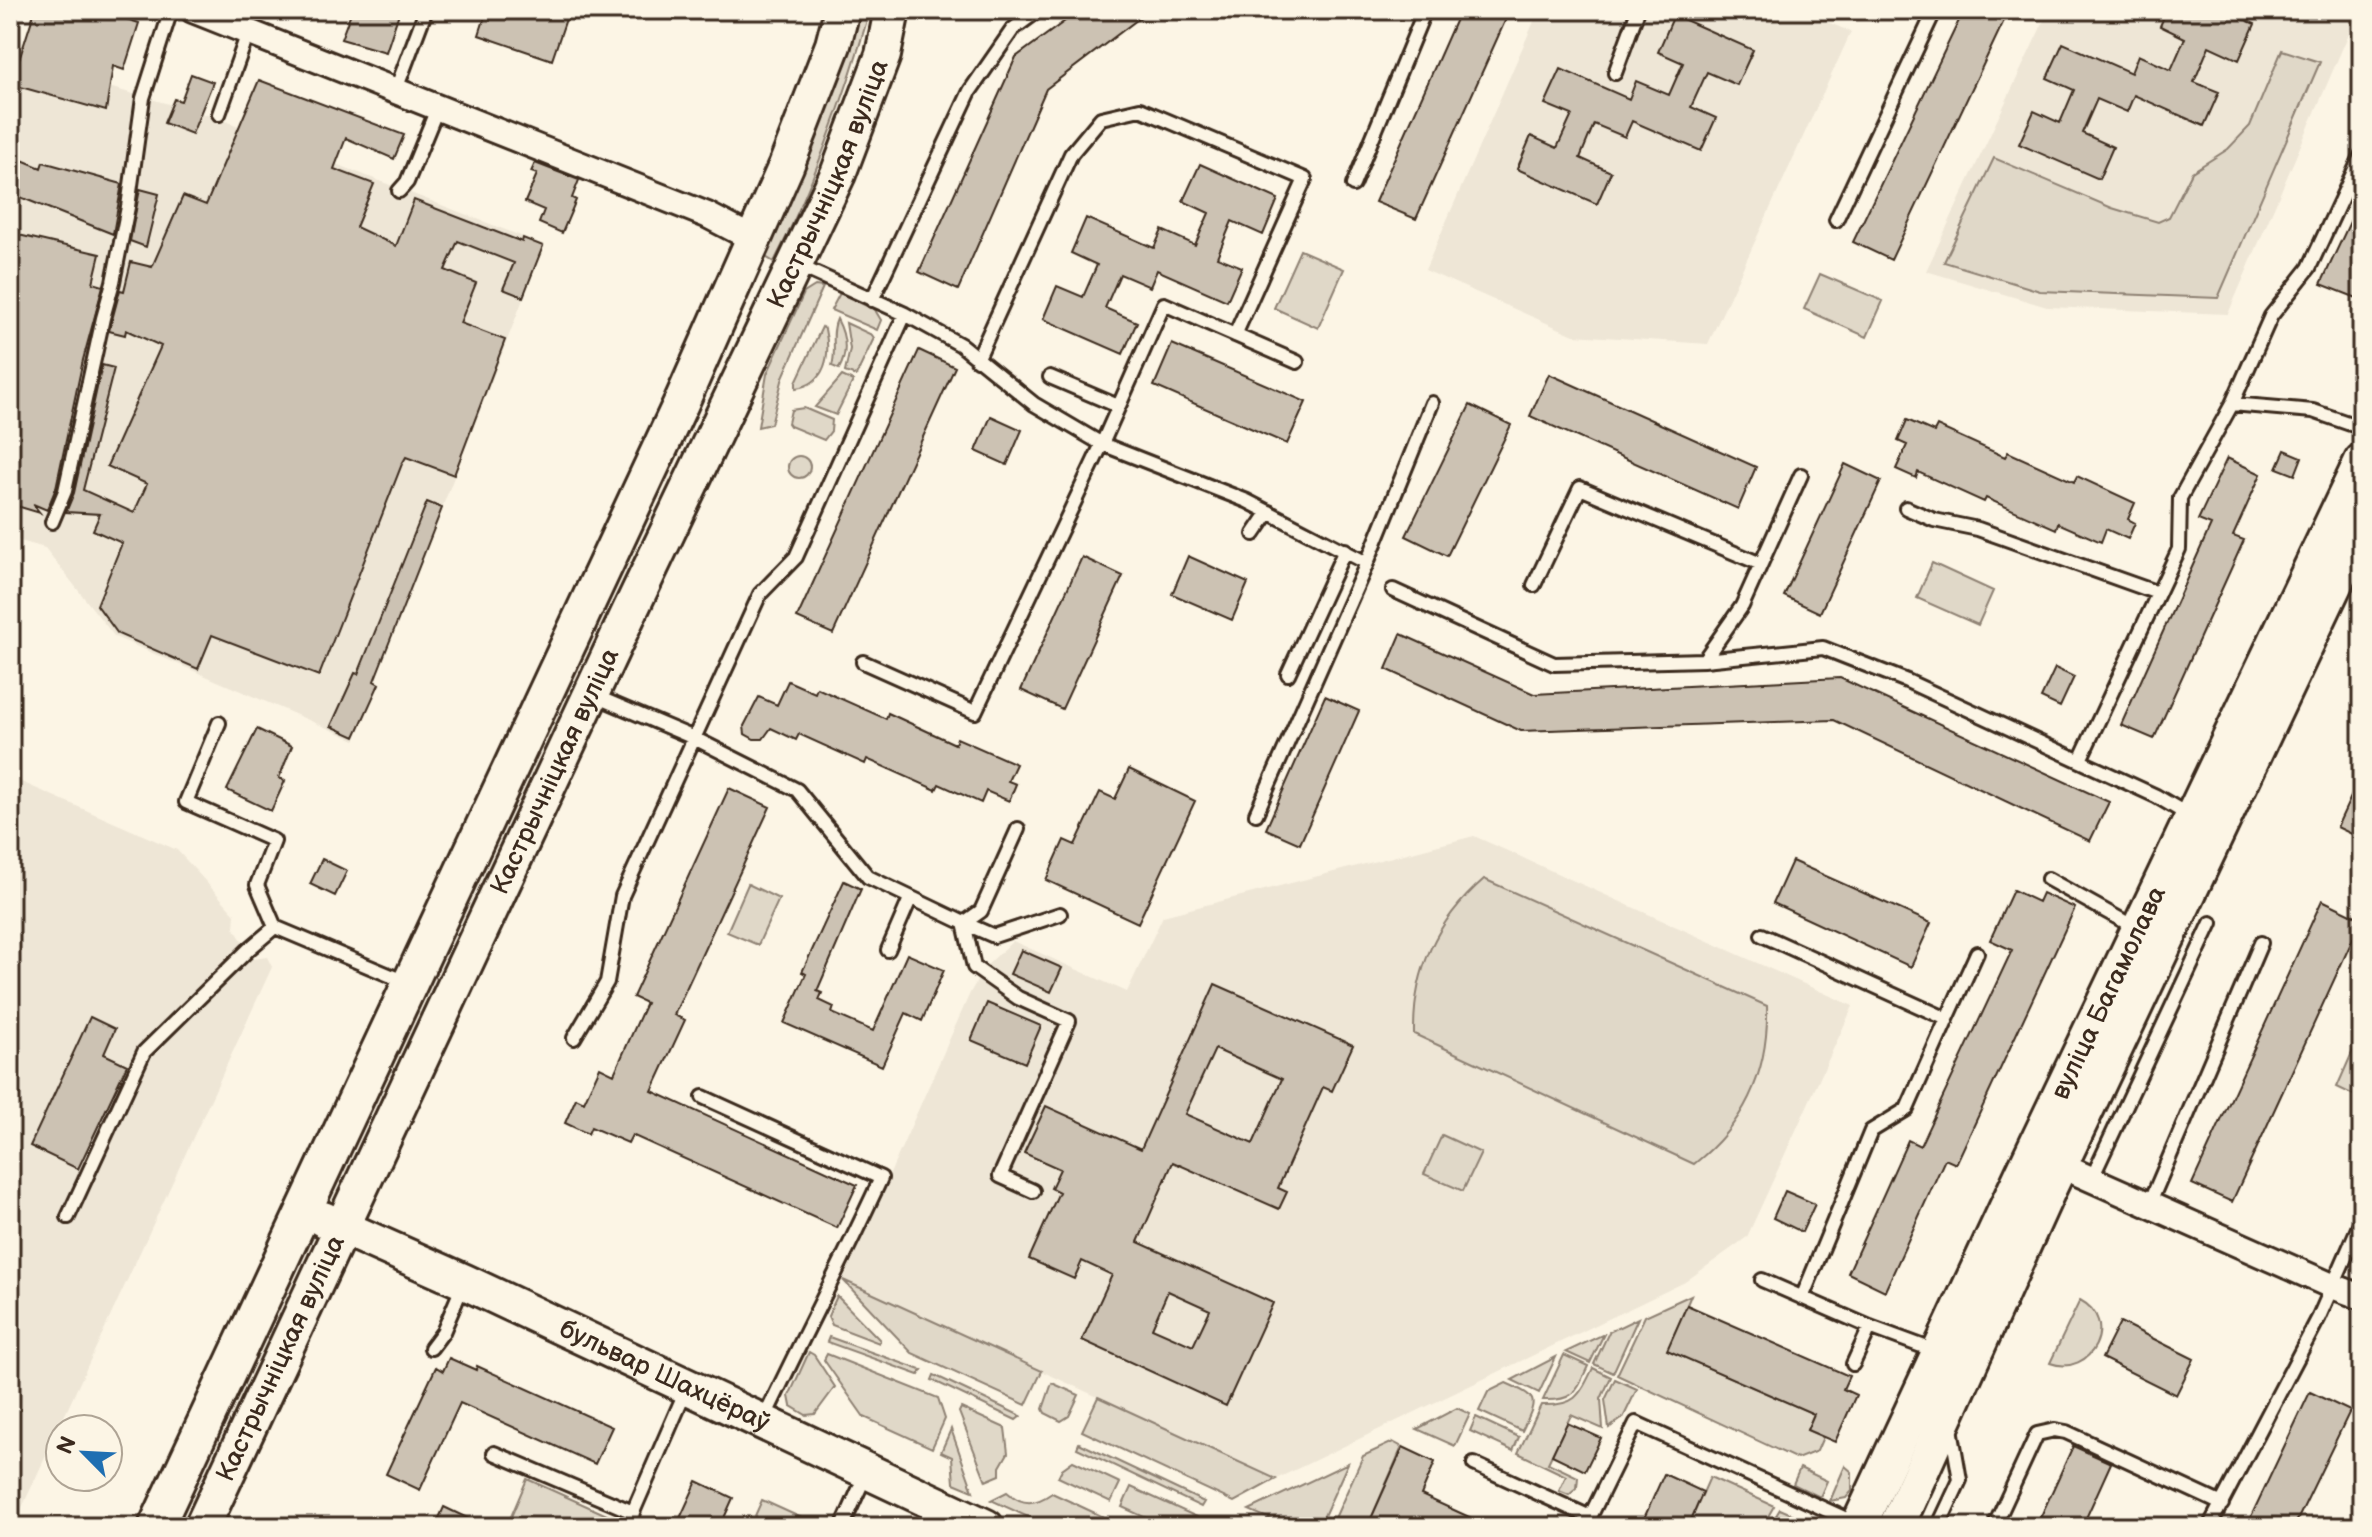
<svg xmlns="http://www.w3.org/2000/svg" width="2372" height="1537" font-family="'Balsamiq Sans',sans-serif">
<style>
.built{fill:#eee6d6}
.green{fill:#e0d8c8;stroke:#8e8173;stroke-width:2}
.building{fill:#ccc2b3;stroke:#3b2a1e;stroke-width:2;fill-rule:evenodd}
.lines{fill:none;stroke-linecap:round;stroke-linejoin:round}
.lane-casing{stroke:#3b2a1e;stroke-width:18}
.street-casing{stroke:#3b2a1e;stroke-width:30}
.secondary-casing{stroke:#3b2a1e;stroke-width:40}
.lane{stroke:#fcf5e5;stroke-width:12}
.street{stroke:#fcf5e5;stroke-width:24}
.secondary{stroke:#fcf5e5;stroke-width:34}
.labels{text-anchor:middle;dominant-baseline:central;stroke-width:6;stroke-linejoin:round;paint-order:stroke}
.street-label{font-size:26px;fill:#3b2a1e;stroke:#fcf5e5}
</style>
<rect width="100%" height="100%" fill="#fcf5e5"/>
<filter id="ink" filterUnits="userSpaceOnUse"><feTurbulence type="fractalNoise" baseFrequency=".0125" numOctaves="2"/><feDisplacementMap in="SourceGraphic" scale="16" xChannelSelector="R" yChannelSelector="G"/><feConvolveMatrix kernelMatrix="1 2 1 2 8 2 1 2 1" color-interpolation-filters="sRGB"/></filter>
<g filter="url(#ink)">
<path class="built" d="M1539,10H1800L1851,32L1708,344L1574,335L1425,270Z
M2049,10H2359L2228,314L2047,307L1926,271Z
M10,59L218,118L544,245L380,668L355,740L115,637L45,548L10,538Z
M10,777L177,850L235,914L234,928L254,959L267,957L272,967L13,1527H10Z
M1474,836L1853,1006L1747,1237L1685,1282L1276,1479L843,1280L970,993L985,967L1013,941L1127,992L1163,916Z"/>
<path class="green" d="M854,10H870C845,97 815,182 774,262L764,256Z
M2282,50L2320,62L2218,298L2040,291L1944,262L1994,158L2112,208L2158,222L2169,217L2192,172L2228,149L2250,126Z
M1300,250L1344,269L1318,328L1274,308Z
M1820,274L1883,301L1867,337L1804,309Z
M815,286L823,287L783,377L771,424L758,427L767,374L804,293Z
M840,293L875,310L881,320L877,330L831,310Z
M837,319C846,336 848,353 839,369L832,366C837,349 830,334 837,319Z
M846,323L872,335L874,338L856,376L845,372L850,349Z
M822,327L825,329C831,355 826,384 796,388V382Z
M842,376L853,381L836,415L815,407Z
M804,408L832,420L831,431L824,440L790,426L788,423L791,410Z
M788 467a11 11 0 1 1 22 0a11 11 0 1 1-22 0Z
M1932,563L1993,591L1978,625L1917,598Z
M1484,879L1767,1006C1769,1070 1745,1124 1694,1164L1414,1034C1413,971 1436,921 1484,879Z
M748,884L779,899L758,945L727,932Z
M2362,1030V1099L2337,1087Z
M1442,1135L1481,1153L1463,1191L1424,1174Z
M843,1280L1042,1371L1026,1405L912,1353Z
M1691,1295L1668,1350L1814,1414L1807,1430L1823,1437L1817,1451L1797,1459L1617,1375L1645,1316Z
M837,1296L880,1340L879,1343L832,1325L828,1316Z
M2080,1300C2120,1321 2092,1378 2050,1363Z
M1638,1318L1613,1373L1594,1364L1609,1332Z
M1604,1334L1590,1363L1566,1352Z
M829,1337L921,1370H922L919,1375L827,1342Z
M809,1352L814,1355L835,1387L815,1414L806,1415L791,1406L789,1396Z
M827,1354L938,1398L945,1419L932,1448L864,1417L824,1360Z
M1564,1355L1588,1366C1576,1392 1574,1401 1543,1400Z
M1556,1357L1539,1393L1512,1380Z
M1593,1368L1611,1377L1601,1399L1603,1429L1571,1415L1548,1463L1578,1477L1577,1488L1569,1495L1559,1491L1566,1476L1518,1453L1541,1405C1575,1406 1579,1397 1593,1368Z
M934,1375L1021,1416L1016,1420L932,1380Z
M1615,1379L1637,1389L1623,1418L1609,1428L1605,1400Z
M1052,1383L1079,1395L1069,1416L1061,1421L1045,1413L1043,1409Z
M1506,1383C1540,1398 1537,1399 1522,1431L1479,1411L1488,1392Z
M1098,1397L1276,1479L1234,1502L1082,1431Z
M961,1408L1005,1428L1008,1453L1000,1467V1475L986,1481L959,1412Z
M1457,1408L1470,1414L1455,1446L1417,1429Z
M1476,1417L1519,1437L1513,1451L1470,1431Z
M951,1429L973,1491L954,1483L952,1457L941,1452Z
M1393,1442L1402,1447L1370,1521L1382,1527H1331L1363,1456Z
M1079,1443L1204,1502L1201,1507L1077,1448Z
M1073,1461L1120,1483L1111,1502L1058,1477L1062,1469Z
M1348,1463L1319,1527H1288L1249,1510Z
M1845,1466L1852,1472V1491L1846,1498L1830,1501Z
M1800,1468L1827,1481L1820,1497L1793,1484Z
M1710,1477L1774,1506L1762,1527H1688Z
M527,1479L629,1525L628,1527H527L510,1519Z
M1131,1487L1197,1517L1193,1527H1166L1122,1507Z
M1007,1492C1023,1506 1035,1505 1052,1493L1125,1527H1050L991,1500Z
M762,1500L804,1519L800,1527H750Z
M1780,1509L1803,1519L1804,1527H1769Z"/>
<path class="building" d="M35,10H98L139,23L124,70L113,66L106,111L10,84V61L18,63Z
M352,10H400L386,52L341,39Z
M487,10H569L552,60L479,35Z
M1080,10H1150L1046,89L958,290L919,272L1016,57Z
M1460,10H1510L1416,219L1375,202Z
M1964,10H2009L1891,260L1853,242Z
M2167,10H2223L2255,24L2239,60L2209,46L2194,82L2219,92L2204,126L2134,95L2127,112L2097,99L2082,133L2113,147L2099,179L2019,144L2034,111L2060,123L2074,90L2047,78L2063,43L2131,73L2138,55L2171,70L2185,38L2160,26Z
M1674,15L1753,50L1737,85L1707,72L1691,107L1716,118L1701,151L1632,121L1625,137L1594,124L1580,158L1611,172L1597,204L1517,169L1531,136L1557,148L1572,115L1545,104L1561,69L1629,99L1636,81L1669,95L1683,63L1658,52Z
M191,74L213,82L192,134L164,123L174,99L181,101Z
M259,80L404,135L394,159L346,138L334,169L374,184L356,227L396,246L414,200L522,242L523,238L543,246L523,297L503,289L514,263L458,241L445,270L476,283L460,323L505,340L454,475L406,457L402,464L319,676L212,635L198,669L118,634L97,605L122,543L93,530L100,514L66,512L74,493L102,365L114,368L83,490L134,513L147,484L107,466L161,346L126,330L125,335L109,331L120,290L124,291L131,262L152,267L183,196L206,205Z
M10,155L41,168L43,162L122,184L113,234L10,193Z
M535,163L579,180L572,198L576,200L562,233L539,223L544,210L525,202L537,174L531,172Z
M1200,164L1278,199L1263,235L1232,221L1217,257L1242,267L1227,301L1157,270L1150,287L1120,274L1105,308L1137,322L1123,354L1043,319L1057,286L1083,297L1097,265L1071,253L1086,218L1154,248L1162,230L1195,245L1209,213L1183,201Z
M140,189L159,194L146,247L130,241Z
M2362,196V300L2321,284Z
M10,233L100,254L93,283L103,286L83,360L56,488L47,510L33,504L40,513L10,504Z
M1172,344L1306,402L1287,444L1154,386Z
M919,350L955,367L833,634L797,618Z
M1549,374L1756,467L1738,509L1530,416Z
M1470,405L1511,425L1447,556L1406,536Z
M991,416L1022,430L1007,465L976,451Z
M1907,420L1934,432L1937,426L2005,457L2008,452L2074,482L2077,476L2135,503L2128,519L2135,523L2128,539L2106,529L2101,542L2058,523L2056,529L1986,498L1984,502L1918,472L1916,478L1896,469L1907,445L1898,441Z
M2285,450L2302,457L2295,475L2277,468Z
M2227,458L2261,474L2233,536L2244,540L2154,739L2121,725L2211,525L2198,520Z
M1845,464L1881,481L1820,613L1784,596Z
M427,502L442,508L374,681L379,684L355,737L331,726L355,673L358,674Z
M1188,556L1248,583L1232,620L1172,594Z
M1082,557L1123,576L1062,709L1021,690Z
M1401,634L1534,694L1840,678L2109,802L2090,841L1834,720L1521,731L1386,669Z
M2055,668L2074,677L2060,707L2041,698Z
M788,681L815,693L817,688L886,719L888,713L955,744L957,738L1016,764L1008,781L1016,784L1009,801L986,791L981,803L939,784L936,790L867,759L865,764L799,734L796,740L771,728L763,739H754L745,734L744,726L759,697L777,705Z
M1325,696L1359,711L1300,844L1266,829Z
M257,729L292,746L279,778L285,781L271,811L227,790Z
M1129,769L1195,801L1138,923L1046,880L1064,840L1075,845L1100,792L1115,799Z
M2362,773V839L2337,827Z
M729,788L770,807L674,1015L685,1020L652,1091L857,1185L837,1228L632,1135L628,1143L591,1127L588,1134L565,1123L576,1098L584,1102L600,1067L614,1074L646,1003L633,997Z
M322,859L347,871L335,896L310,884Z
M1792,861L1931,923L1911,967L1773,903Z
M844,881L861,889L817,991L822,993L819,1000L834,1007L832,1013L873,1031L907,954L944,970L922,1021L906,1013L882,1066L784,1023L806,974L802,972Z
M2013,890L2038,902L2042,893L2075,908L1956,1164L1945,1159L1885,1291L1848,1273L1908,1140L1920,1146L2012,950L1990,940Z
M2322,900L2362,919L2232,1202L2192,1184Z
M1021,950L1062,968L1051,992L1010,974Z
M1215,984L1353,1045L1332,1091L1323,1087L1278,1188L1287,1192L1279,1209L1173,1162L1138,1242L1273,1303L1226,1406L1082,1340L1112,1275L1082,1261L1074,1279L1029,1259L1059,1192L1051,1188L1060,1169L1024,1153L1046,1106L1141,1149ZM1215,1049L1282,1079L1253,1144L1185,1114ZM1168,1291L1210,1310L1193,1346L1152,1328Z
M987,1003L1041,1026L1025,1063L971,1040Z
M90,1017L115,1029L104,1054L127,1065L78,1169L30,1146Z
M1785,1191L1815,1204L1802,1232L1773,1218Z
M1687,1305L1849,1376L1843,1389L1856,1395L1835,1442L1807,1430L1814,1414L1667,1350Z
M2120,1322L2194,1359L2176,1395L2102,1358Z
M449,1358L476,1370L477,1366L612,1427L595,1464L460,1403L420,1490L386,1474L436,1367L443,1371Z
M2310,1392L2350,1411L2294,1527H2246Z
M1567,1423L1601,1438L1585,1471L1552,1455Z
M2073,1446L2111,1463L2082,1527H2036Z
M1403,1447L1435,1462L1421,1495L1491,1527H1383L1370,1521Z
M1664,1474L1703,1492L1688,1527H1640Z
M697,1481L733,1498L720,1527H676Z
M444,1507L486,1527H435Z"/>
<g class="lines">
<defs>
<path id="lane" d="M1615,73L1638,10
M395,92L426,10
M219,114L248,33
M1353,185L1425,10
M399,191L407,182L437,109
M1836,220L1935,10
M799,266L905,314L961,345L1034,404L1102,444L1247,501L1367,563
M872,300L970,91L1013,29L1039,10
M977,360L1071,154L1101,118L1140,109L1305,179L1235,335
M1050,377L1118,406
M2232,404L2313,411L2362,428
M1906,508L1934,520L1978,529L2158,593
M52,522L65,491L103,318L113,282L128,207L143,98L171,10
M1254,534L1269,512
M1534,585L1580,488L1761,564
M1393,590L1554,664L1704,660L1823,648L1907,681L2156,796L2190,816
M1704,660L1742,606L1801,475
M863,662L975,712L1102,444L1164,304L1297,362
M1288,674L1345,550
M595,696L694,738L797,790L868,877L964,923L981,911L1018,829
M219,723L186,802L274,841L257,885L275,927
M2080,760L2179,549L2180,498L2232,404L2271,316L2309,268L2362,154
M1256,814L1367,563L1432,403
M2048,879L2136,928
M964,923L974,967L1018,998L1069,1021L1000,1176L1033,1191
M964,923L994,936L1060,914
M1762,935L1947,1019L1907,1109L1871,1131L1802,1298
M888,950L910,899
M1947,1019L1977,953
M574,1038L607,982L622,896L760,594L796,557L905,314
M703,1097L881,1178C844,1259 802,1338 764,1419
M2092,1178L2211,923
M2149,1205L2261,943
M68,1217L144,1052L249,949L275,927L408,983
M1762,1280L1870,1327L1938,1352
M431,1348L443,1332L463,1285
M1853,1364L1870,1327
M494,1453L633,1512
M1474,1464L1590,1517L1636,1423L1855,1523
M630,1527L633,1512L686,1390
M842,1527L866,1474
M1938,1527L1960,1480L1951,1428
M1994,1527L2037,1434L2055,1430L2066,1432L2222,1504
M2209,1527L2319,1317L2362,1219"/>
<path id="street" d="M193,10L707,215L753,239
M2046,1159L2332,1286L2362,1297"/>
<g id="secondary">
<path id="s1" d="M323,1219L465,1282L986,1527"/>
<path d="M156,1527L681,403L786,166L833,45L842,10"/>
<path id="s2" d="M202,1527L628,615L838,174L883,55L892,10"/>
<path id="s3" d="M1858,1527L2022,1175L2362,461"/>
<path d="M1896,1527L2049,1188L2362,526"/>
</g>
</defs>
<use href="#lane" class="lane-casing"/>
<use href="#street" class="street-casing"/>
<use href="#secondary" class="secondary-casing"/>
<use href="#lane" class="lane"/>
<use href="#street" class="street"/>
<use href="#secondary" class="secondary"/>
</g>
</g>
<g class="labels">
<g class="street-label">
<text stroke="none"><textPath href="#s2" startOffset="1482">Кастрычніцкая вуліца</textPath></text>
<text stroke="none"><textPath href="#s2" startOffset="834">Кастрычніцкая вуліца</textPath></text>
<text stroke="none"><textPath href="#s3" startOffset="590">вуліца Багамолава</textPath></text>
<text stroke="none"><textPath href="#s2" startOffset="186">Кастрычніцкая вуліца</textPath></text>
<text stroke="none"><textPath href="#s1" startOffset="376">бульвар Шахцёраў</textPath></text>
</g>
</g>
<rect width="2372" height="1537" fill="none" stroke="#fcf5e5" stroke-width="40"/>
<rect x="20" y="20" width="2332" height="1497" fill="none" stroke="#3b2a1e" stroke-width="3" filter="url(#ink)"/>
<g transform="translate(84 1453) rotate(294)"><circle r="38" fill="#fcf5e5" stroke="#afa495" stroke-width="2"/>
<path d="M0-6L14 30L0 20L-14 30Z" fill="#1f6fb2"/>
<text y="-12" font-size="22" font-weight="bold" text-anchor="middle" fill="#3b2a1e">N</text>
</g>
</svg>
